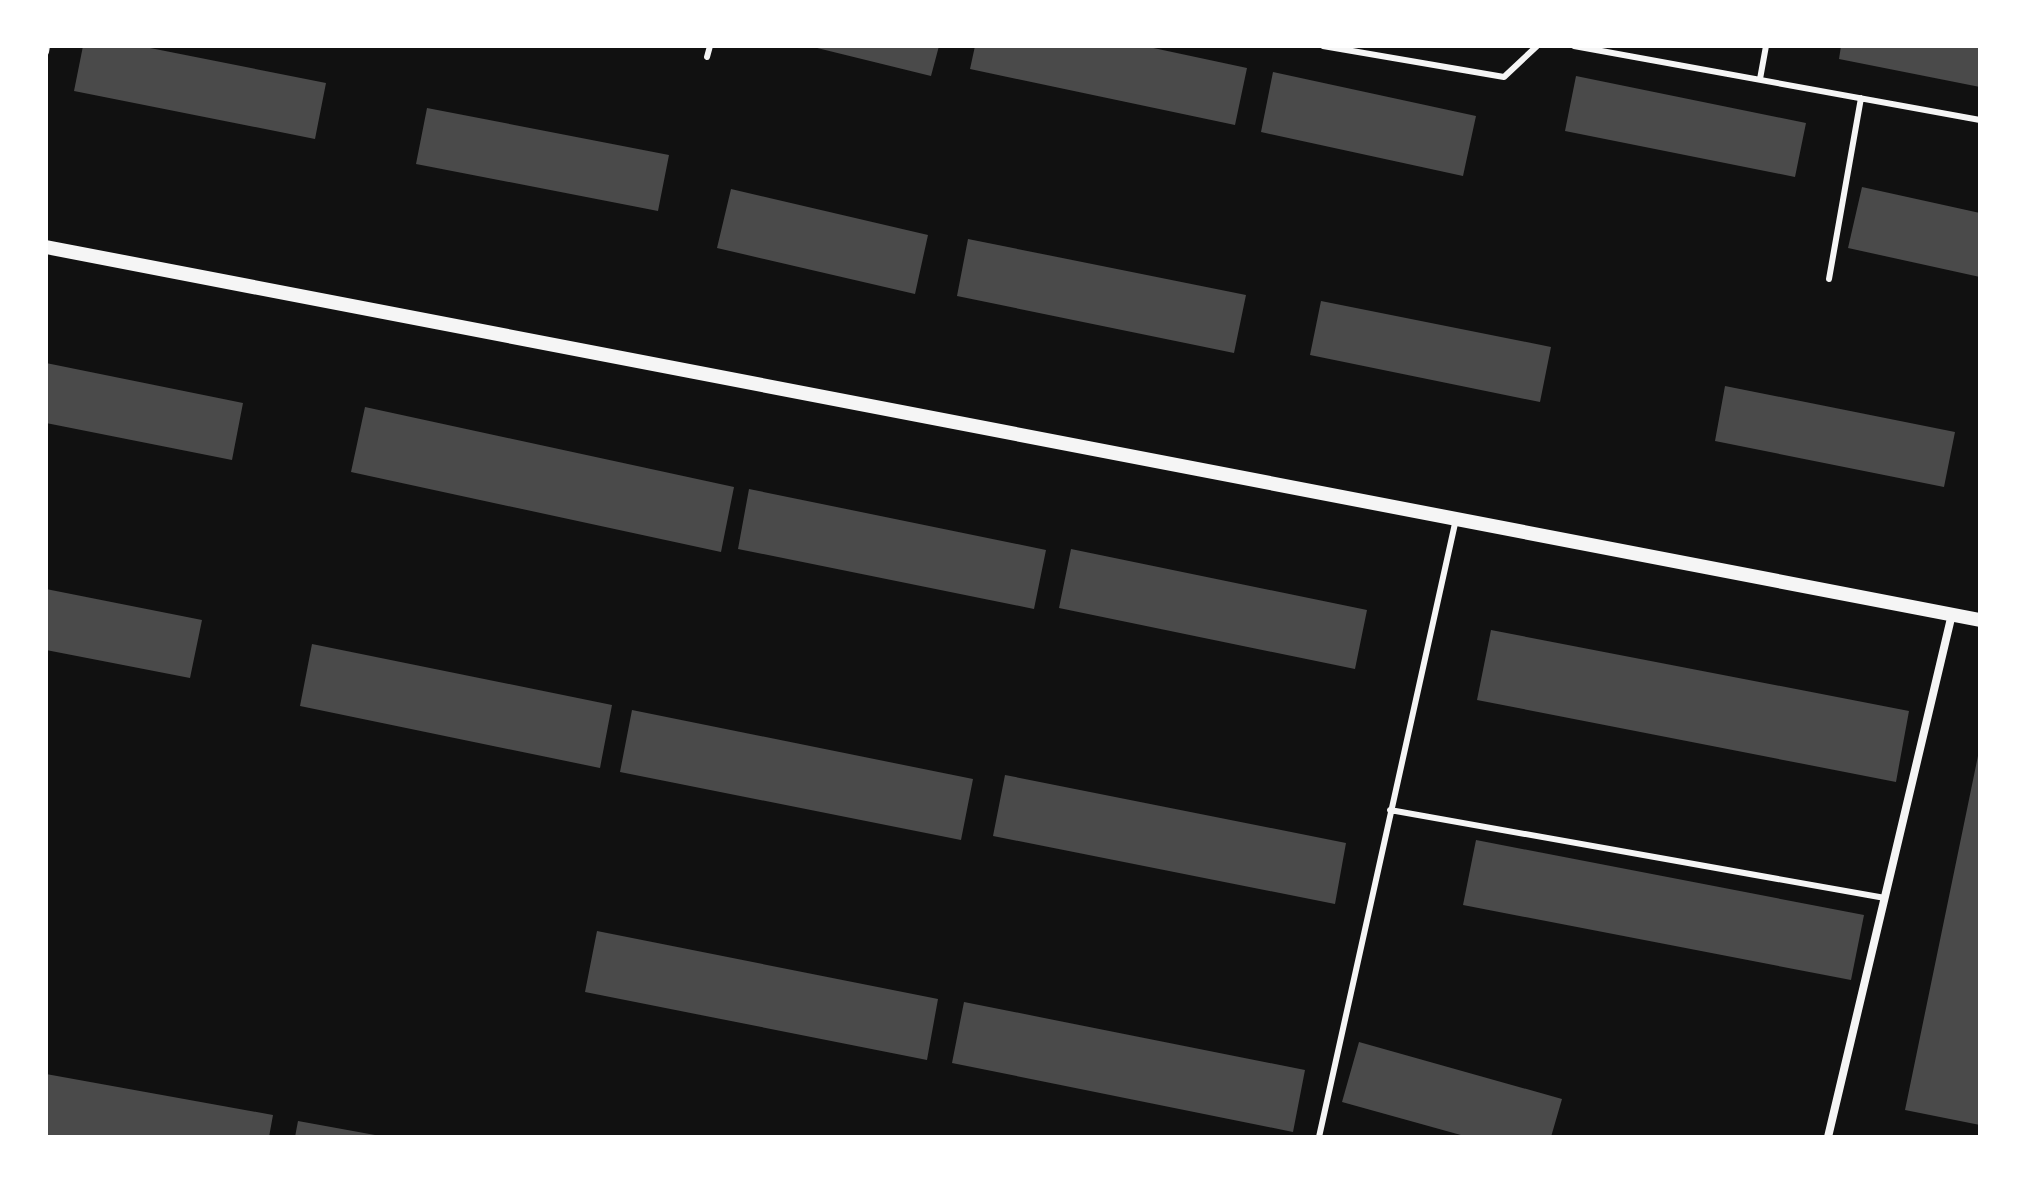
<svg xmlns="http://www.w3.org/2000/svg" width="2026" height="1183" font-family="Rubik,sans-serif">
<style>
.building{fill:#4a4a4a}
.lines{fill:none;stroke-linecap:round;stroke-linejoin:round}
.service{stroke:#f5f5f5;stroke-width:6}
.minor{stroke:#f5f5f5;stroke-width:8}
.tertiary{stroke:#f5f5f5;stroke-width:14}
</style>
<rect width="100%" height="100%" fill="#111"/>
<path class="building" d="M83,46H140L326,83L315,139L74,91Z
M809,46H939L931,76Z
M975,46H1144L1247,68L1235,125L970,69Z
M1841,46H1980V87L1839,59Z
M1273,72L1476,116L1463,176L1261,132Z
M1576,76L1806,123L1795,177L1565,131Z
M427,108L669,155L658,211L416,164Z
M1862,187L1980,213V277L1848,248Z
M731,189L928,235L915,294L717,248Z
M968,239L1246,295L1234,353L957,296Z
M1321,301L1551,347L1540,402L1310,355Z
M46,363L243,403L232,460L46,423Z
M1725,386L1955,432L1944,487L1715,441Z
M365,407L734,487L721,552L351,472Z
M749,489L1046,550L1034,609L738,549Z
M1071,549L1367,610L1355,669L1059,608Z
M46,589L202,620L190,678L46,650Z
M1491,630L1909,711L1896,782L1477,700Z
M312,644L612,705L600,768L300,706Z
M632,710L973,779L961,840L620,772Z
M1979,751H1980V1125L1905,1110Z
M1005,775L1346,843L1335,904L993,836Z
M1476,840L1864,915L1851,980L1463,905Z
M597,931L938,999L927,1060L585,992Z
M964,1002L1305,1070L1293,1132L952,1063Z
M1359,1042L1562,1099L1551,1137H1468L1342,1102Z
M46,1074L273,1115L269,1137H46Z
M298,1121L375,1135V1137H295Z"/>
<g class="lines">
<path class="service" d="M1323,46L1504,77L1537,46
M1574,46L1980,120
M46,52L47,46
M707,57L710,46
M1760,79L1766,46
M1829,279L1861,98
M1390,810L1885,898
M1319,1137L1456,519"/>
<path class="minor" d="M1828,1137L1952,614"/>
<path class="tertiary" d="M46,247L1980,620"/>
</g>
<rect width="2026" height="1183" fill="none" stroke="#ffffff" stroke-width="96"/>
</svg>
